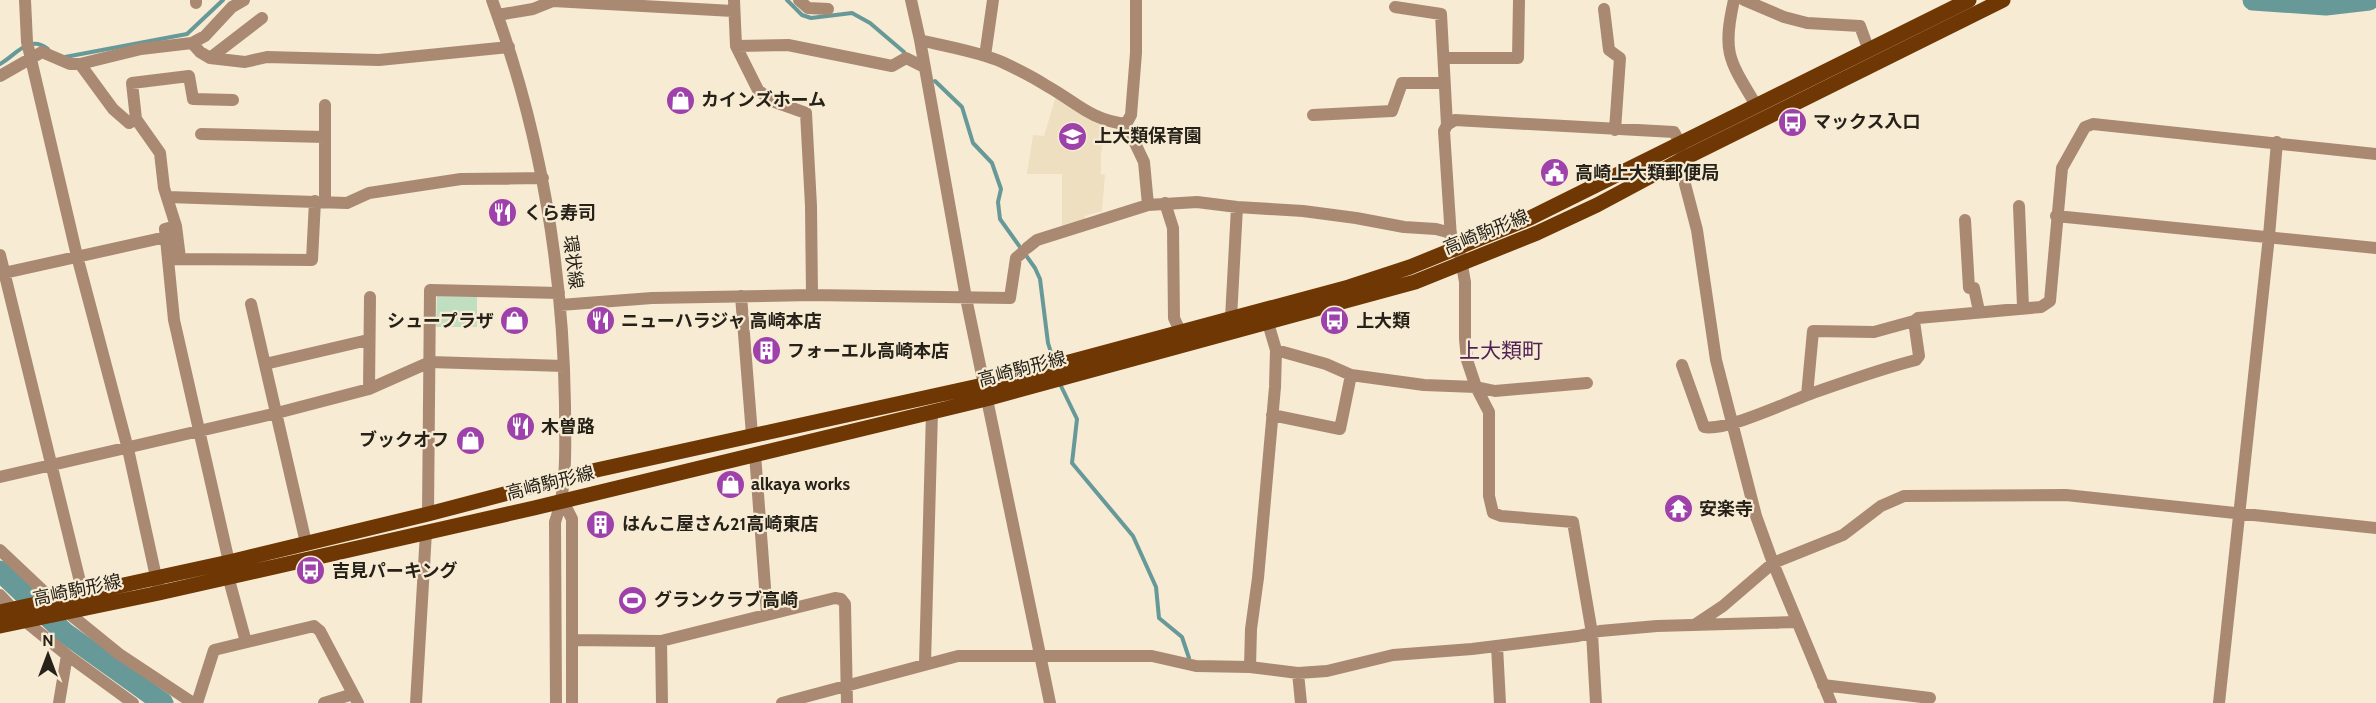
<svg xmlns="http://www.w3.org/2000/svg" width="2376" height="703" font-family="Cabin,'Noto Sans JP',sans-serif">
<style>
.built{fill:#eddfbf}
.green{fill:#c0dec0}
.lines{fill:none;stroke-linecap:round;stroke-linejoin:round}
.stream{stroke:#679999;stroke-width:4}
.river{stroke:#679999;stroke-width:21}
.minor{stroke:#aa8973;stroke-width:12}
.major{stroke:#6e3704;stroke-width:15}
.labels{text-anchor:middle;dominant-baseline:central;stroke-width:4.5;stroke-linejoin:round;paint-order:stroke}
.poi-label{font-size:18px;font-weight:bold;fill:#262219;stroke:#f7ebd3;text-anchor:start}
.street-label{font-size:18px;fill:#262219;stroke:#f7ebd3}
.quarter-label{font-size:21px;fill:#4f2255;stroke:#f7ebd3}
</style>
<rect width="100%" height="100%" fill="#f7ebd3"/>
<path class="built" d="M1056,96L1106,126L1101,154V174L1105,175L1102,211L1085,216V221L1062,227V174H1027L1033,135L1044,136Z"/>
<path class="green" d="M437,294H477V327H436Z"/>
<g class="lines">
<path class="stream" d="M787,0L802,15L811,18L852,13L870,23L904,52
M65,57L187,34L223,0
M0,64C16,55 29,34 48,49
M935,81L962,107L973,143L992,163L1001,189L998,202L1000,219L1035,268L1040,279L1048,343L1054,362
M1060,384L1077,419L1072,463L1133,536L1156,587L1159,618L1182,637L1189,658"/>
<path class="river" d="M2253,0L2326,5L2369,0
M0,571L65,633L163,703"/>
<path class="minor" d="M25,0L27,42L77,256L128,449L158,586
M196,0V3
M492,0C540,130 563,267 565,405C565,445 568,485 555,522L556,703
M734,0L736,46L758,90L772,101L806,113L811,206L812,295
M799,0L808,8L828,9
M911,0L920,40L966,298L1050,703
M1734,0C1722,53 1729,60 1756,105
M1744,0L1784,17L1807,23L1860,26L1868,48
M1395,7L1441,14L1447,125
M1604,9L1609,50L1620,58L1615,130
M498,15L533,9L553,1L733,11
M920,40C947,47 976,51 1002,62C1017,69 1033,77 1047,86C1076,102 1090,120 1126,124
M192,43L200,52L210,58L245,62L267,57L379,60L509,47
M736,46L788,45L892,66L906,58L924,67
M985,56L993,0
M210,58L262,18
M1444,58H1518L1519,0
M80,64L113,109L129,123L136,119
M0,76L42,52L70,64H80L141,49L192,43L205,36L232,7L244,0
M325,105V202
M1313,115L1392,111L1402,83H1444
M1126,124L1131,115L1136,53V0
M1126,124L1144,162L1148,205
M201,134L325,137
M168,197L347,203L369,193L461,179L543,178
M1165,203L1173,228L1174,318L1180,331
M2019,206L2023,307
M2056,216L2376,248
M1965,220L1969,288H1974L1979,311
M176,226L165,229L174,320L229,562
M1027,248L1037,240L1148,205L1197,202L1237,207L1303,211L1356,218L1404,227L1436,229L1451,233
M0,255L83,594
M180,258L176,226L164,188L160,153L136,119L132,83L189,76L193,99L233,100
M172,259L312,260L315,201
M0,274L166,237
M741,296L752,435
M251,304L306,543
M560,305L652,298L812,295L1010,298L1016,258L1023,252
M1231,318L1237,207
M1276,350L1326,364L1351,375
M265,364L368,340
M1682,365L1704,427C1724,432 1788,402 1810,394C1845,382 1880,369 1916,360L1919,356L1914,321L1918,318L2041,307L2050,301L2062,168L2085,127L2093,124L2376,154
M369,389L370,297
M1807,395L1813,331L1874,332L1914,321
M1272,415L1340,429L1351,375L1424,385L1476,387L1495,391L1587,383
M755,454L767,614
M0,477L277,413L369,389L430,362L564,366
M563,501L572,519V703
M428,514L430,290L559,293
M0,550L53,600
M228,576L246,642
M0,595L13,609
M66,611L119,654L193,703
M25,621L67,655L133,703
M1696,624L1723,606L1773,563L1843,535L1881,506L1904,496L2066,495L2376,528
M572,640L661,641L835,598L841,599L845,604L847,703
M661,641L662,703
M1497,646L1500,703
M925,663L932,412
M1250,667L1251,629L1258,578L1275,387L1276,350L1268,323
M1298,673L1301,703
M1823,685L1930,698
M59,703L67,655
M197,703L214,650L314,626L320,631L358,703
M324,703L353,694
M416,703L426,532
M782,703L958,656H1152L1196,666L1250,667L1298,673L1327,671L1393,655L1472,649L1578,636L1600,631L1657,626L1797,622
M1596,703L1592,633L1573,522L1501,516L1493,513L1489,496V412L1476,387L1467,360L1465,339V282L1459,249L1451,238L1444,131L1447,125L1455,120L1674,132L1680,143L1685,184L1697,230L1716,360L1756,516L1773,563L1831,703
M2219,703L2269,236L2277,142"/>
<path class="major" d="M0,612L229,562L428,514L592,471L983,385L1349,287L1410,267L1530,218L1969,0
M0,626L159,593L534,508L986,399L1415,282L1537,233L1597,205L1681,160L2003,0"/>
</g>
<defs>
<symbol id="shop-disc" viewBox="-11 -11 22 22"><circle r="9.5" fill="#9f41ab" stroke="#f7ebd3"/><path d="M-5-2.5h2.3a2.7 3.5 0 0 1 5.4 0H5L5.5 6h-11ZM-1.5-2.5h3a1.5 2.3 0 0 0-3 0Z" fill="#fff"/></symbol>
<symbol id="bus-disc" viewBox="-11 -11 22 22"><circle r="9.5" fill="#9f41ab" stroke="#f7ebd3"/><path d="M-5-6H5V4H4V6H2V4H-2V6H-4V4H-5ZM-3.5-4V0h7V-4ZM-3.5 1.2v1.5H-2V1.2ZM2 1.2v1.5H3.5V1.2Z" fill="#fff"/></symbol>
<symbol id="school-disc" viewBox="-11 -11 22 22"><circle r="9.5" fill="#9f41ab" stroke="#f7ebd3"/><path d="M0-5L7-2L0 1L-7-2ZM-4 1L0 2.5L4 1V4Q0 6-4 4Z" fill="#fff"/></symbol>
<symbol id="civic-disc" viewBox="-11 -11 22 22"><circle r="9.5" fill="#9f41ab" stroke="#f7ebd3"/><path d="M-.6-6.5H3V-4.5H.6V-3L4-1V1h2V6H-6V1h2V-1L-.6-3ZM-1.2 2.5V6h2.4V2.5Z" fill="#fff"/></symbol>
<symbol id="restaurant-disc" viewBox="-11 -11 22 22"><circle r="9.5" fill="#9f41ab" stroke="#f7ebd3"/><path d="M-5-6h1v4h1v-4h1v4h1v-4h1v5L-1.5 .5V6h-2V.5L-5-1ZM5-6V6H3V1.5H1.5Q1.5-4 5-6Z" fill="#fff"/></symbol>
<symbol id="building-disc" viewBox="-11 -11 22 22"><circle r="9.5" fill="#9f41ab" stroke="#f7ebd3"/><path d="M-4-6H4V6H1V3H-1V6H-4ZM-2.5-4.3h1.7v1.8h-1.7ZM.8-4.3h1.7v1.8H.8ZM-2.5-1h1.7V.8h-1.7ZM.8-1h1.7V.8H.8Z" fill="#fff"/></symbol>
<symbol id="temple-disc" viewBox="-11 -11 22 22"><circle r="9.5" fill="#9f41ab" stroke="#f7ebd3"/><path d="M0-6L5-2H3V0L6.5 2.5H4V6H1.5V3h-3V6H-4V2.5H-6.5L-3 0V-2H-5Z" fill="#fff"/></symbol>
<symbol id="stadium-disc" viewBox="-11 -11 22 22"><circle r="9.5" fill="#9f41ab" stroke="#f7ebd3"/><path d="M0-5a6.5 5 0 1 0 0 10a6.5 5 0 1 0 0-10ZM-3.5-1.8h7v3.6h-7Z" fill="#fff"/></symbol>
</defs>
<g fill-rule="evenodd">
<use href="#shop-disc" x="664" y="84" width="33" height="33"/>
<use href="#bus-disc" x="1776" y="106" width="33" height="33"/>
<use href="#school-disc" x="1056" y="120" width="33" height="33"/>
<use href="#civic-disc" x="1538" y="156" width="33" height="33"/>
<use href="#restaurant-disc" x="486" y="196" width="33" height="33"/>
<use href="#shop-disc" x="498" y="304" width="33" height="33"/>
<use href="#restaurant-disc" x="584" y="304" width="33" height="33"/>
<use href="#bus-disc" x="1318" y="304" width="33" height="33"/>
<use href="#building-disc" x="750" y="334" width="33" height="33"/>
<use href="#restaurant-disc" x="504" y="410" width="33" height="33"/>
<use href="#shop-disc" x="454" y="424" width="33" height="33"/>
<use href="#shop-disc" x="714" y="468" width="33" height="33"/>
<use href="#temple-disc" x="1662" y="492" width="33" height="33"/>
<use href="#building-disc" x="584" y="508" width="33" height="33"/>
<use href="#bus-disc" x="294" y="554" width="33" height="33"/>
<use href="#stadium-disc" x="616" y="584" width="33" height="33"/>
</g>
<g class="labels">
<g class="poi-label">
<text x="701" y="100">カインズホーム</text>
<text x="1813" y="122">マックス入口</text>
<text x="1094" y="136">上大類保育園</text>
<text x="1575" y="173">高崎上大類郵便局</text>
<text x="524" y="213">くら寿司</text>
<text x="494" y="321" text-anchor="end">シュープラザ</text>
<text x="621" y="321">ニューハラジャ 高崎本店</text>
<text x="1356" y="321">上大類</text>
<text x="787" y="351">フォーエル高崎本店</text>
<text x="541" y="427">木曽路</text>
<text x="449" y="440" text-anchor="end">ブックオフ</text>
<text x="751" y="484">alkaya works</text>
<text x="1699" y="509">安楽寺</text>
<text x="622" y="524">はんこ屋さん21高崎東店</text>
<text x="332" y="571">吉見パーキング</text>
<text x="654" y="600">グランクラブ高崎</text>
</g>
<g class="street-label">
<text transform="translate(1486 232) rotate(-22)">高崎駒形線</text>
<text transform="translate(573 262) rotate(83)">環状線</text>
<text transform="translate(1022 369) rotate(-15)">高崎駒形線</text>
<text transform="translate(550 483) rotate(-14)">高崎駒形線</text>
<text transform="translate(77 590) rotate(-12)">高崎駒形線</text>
</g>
<g class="quarter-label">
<text x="1501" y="350">上大類町</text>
</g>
</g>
<g transform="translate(48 655)" stroke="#f7ebd3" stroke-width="4.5" paint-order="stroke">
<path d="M0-4.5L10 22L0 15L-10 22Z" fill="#262219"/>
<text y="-9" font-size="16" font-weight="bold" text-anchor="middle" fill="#262219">N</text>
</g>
</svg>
